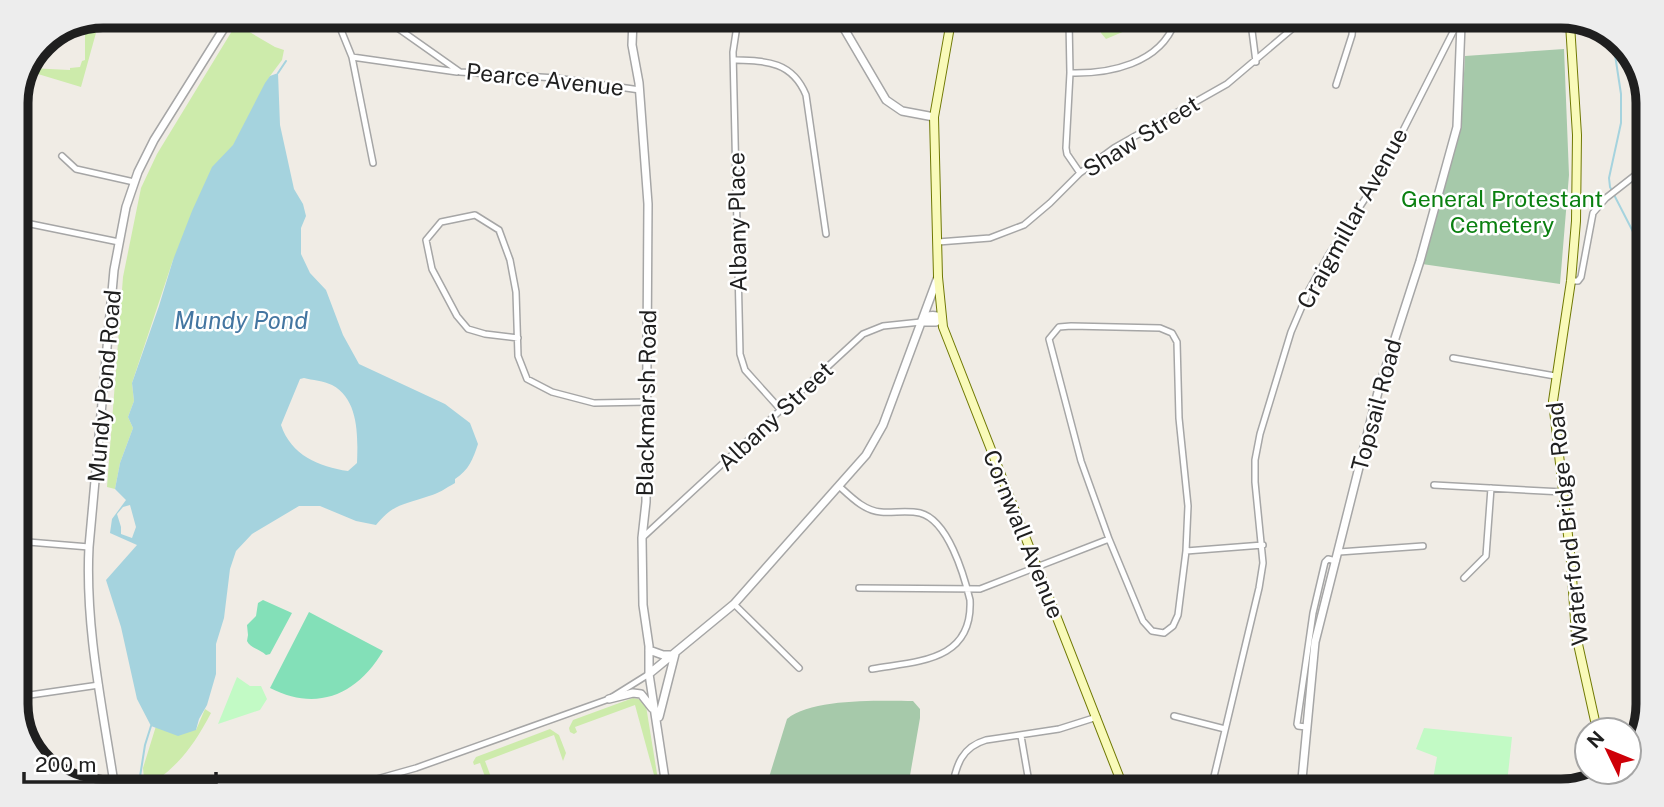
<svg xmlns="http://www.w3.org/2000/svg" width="1664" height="807" font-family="'Public Sans',sans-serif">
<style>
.grass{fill:#cdebab}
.cemetery{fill:#a6c9aa}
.park{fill:#c2fac5}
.pitch{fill:#83e0b8}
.water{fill:#a5d3de;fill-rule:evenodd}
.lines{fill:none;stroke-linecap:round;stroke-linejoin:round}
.stream{stroke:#a5d3de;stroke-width:2}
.minor-casing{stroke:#a6a6a6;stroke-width:8}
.tertiary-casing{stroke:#a6a6a6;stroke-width:10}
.secondary-casing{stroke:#707904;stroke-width:10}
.minor{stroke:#fff;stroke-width:5}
.tertiary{stroke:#fff;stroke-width:7}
.secondary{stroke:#f9fab9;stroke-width:8}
.labels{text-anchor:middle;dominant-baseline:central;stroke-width:5;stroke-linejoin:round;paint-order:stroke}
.street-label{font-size:23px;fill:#1f1f1f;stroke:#fff}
.park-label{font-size:23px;fill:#0a8010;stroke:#fff}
.water-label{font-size:24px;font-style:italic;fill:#4476a1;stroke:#fff}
.rim{fill:none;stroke:#1f1f1f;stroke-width:9}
</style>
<rect width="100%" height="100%" fill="#f0ece5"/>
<path class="grass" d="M108,16L114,17L112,20L99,22L81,87L28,71L29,68L70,70V68L80,67L82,61L85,60V23L92,20H107Z
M1100,22H1133L1125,31L1106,39L1101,33Z
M235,26L241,27L275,47L284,50L282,60L270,76L173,260L132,383L134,401L128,417L133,428L120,463L115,489L107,487L123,277L141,188L157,154Z
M633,698L642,700L646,706L659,786H657L635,705L575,727L577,732L574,734L570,732L569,728L573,720Z
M205,709L211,713C196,741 183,761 157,780L144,779L143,768L156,726L196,730Z
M550,729L559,735L566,753L563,761L554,735L485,761L494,785H488L480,763L474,765L473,762L476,757Z"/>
<path class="cemetery" d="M1564,49L1569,175L1560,284L1422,264L1461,126L1465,56Z
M913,701L920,709V718L908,787H766L787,719C812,698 881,701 913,701Z"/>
<path class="park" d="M237,677L250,686H261L267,699L260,710L218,724Z
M1424,728L1512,737L1508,774L1500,791L1431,790L1437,757L1416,749Z"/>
<path class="pitch" d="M263,600L292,613L270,654L266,655C260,649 250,648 247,641L248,635L247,625L256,616L258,603Z
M309,612L383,651C357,695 317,712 270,688Z"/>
<path class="water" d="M278,73L280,125L294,189L303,204L306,216L301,228V254L310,273L326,290L343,335L359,364L445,404L470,423L478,444C473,459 469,470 455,479V483C446,488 438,494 429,496C404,505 394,503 376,525L356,521L320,506H299L252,534L236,551L230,569L224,618L216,644V674L207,705L199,719L196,730L178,736L151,726L137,699L121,627L106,580L137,545L110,533L112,519L126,500L115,489L120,463L133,428L128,417L134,401L132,383L159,306L173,260L192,211L212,167L233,145L265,83L270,76ZM304,378C312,380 324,381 332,385C359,399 358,437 357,463L348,471C319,467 291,455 281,425L300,379ZM130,505L136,527L132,538L121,534V527L117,514L123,507Z"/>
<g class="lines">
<path class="stream" d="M1612,35L1621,94V123L1609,178L1610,187L1646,257
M278,73L286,61
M139,783L145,745L151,726"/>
<defs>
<path id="minor" d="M339,17V25L352,57L373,163
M382,17L460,72L556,78L640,90
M738,19L733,52L740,354L745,370L781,410
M1069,21L1070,73L1066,148L1067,154L1080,173
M1251,23L1256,62
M352,57L457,72
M734,60C766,61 792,61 806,95L826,234
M1637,66L1647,152
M1070,73C1109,74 1160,64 1175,22
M1336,85L1352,35L1353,23
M62,156L76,169L134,182
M16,221L119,242
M938,242L990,238L1024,225L1050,203L1080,173L1114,148L1227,84L1299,23
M1571,281H1578L1581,277L1593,213L1606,198L1647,166
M1071,326L1160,328L1172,333L1177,342L1179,418L1188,506L1186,551L1178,615L1173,626L1164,633L1152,631L1143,621L1109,539L1081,461L1049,339L1059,327Z
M518,338L485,334L468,329L457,316L432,269L426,240L441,222L475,215L499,230L510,260L516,292L518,356L527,379L552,392L594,403L647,402
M1453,358L1555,376
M1434,485L1563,492
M840,487C852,498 865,511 881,512C894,513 907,510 920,513C948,520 964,575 970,600C973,662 917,661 872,669
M642,538L863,334L883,326L921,322
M16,541L89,547
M1186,551L1263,545
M1339,552L1423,546
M1464,578L1486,556L1491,488
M859,588L980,589L1109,539
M16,591L23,541
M734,604L799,668
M16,697L99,685
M1174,716L1225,729
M1306,727L1298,726L1297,724L1313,613L1325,562L1328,559L1336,561
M1021,736L1030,788
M359,784L416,768L609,699L649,674
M952,788C956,765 962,747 986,740L1059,729L1097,717
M1211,789L1259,588L1263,563L1255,482V460L1260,434L1291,332L1309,290L1328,256L1381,174L1457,24"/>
<path id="tertiary" d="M633,19L632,45L639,83L648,204L646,502L642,538L643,605L649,646V674L666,786
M839,20L886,100L902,111L934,117
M921,322C928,315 932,314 941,317
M921,322H936L941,317
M649,650L663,655H672
M649,674L734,604L866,455L883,425L938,277
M609,699L633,693L641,694L652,708
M659,717L675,654
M114,783C102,705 85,626 89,547L114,270L126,207L138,172L154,140L231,17
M1301,790L1315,642L1379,388L1420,261L1457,127L1461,24"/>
<path id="secondary" d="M951,21L934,117L938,277L943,327L1124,789
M1570,24L1577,135L1576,221L1571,281L1553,401L1571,562L1576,635L1597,730
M1599,780V772"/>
</defs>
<use href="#minor" class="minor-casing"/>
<use href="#tertiary" class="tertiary-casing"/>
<use href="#secondary" class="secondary-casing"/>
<use href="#minor" class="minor"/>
<use href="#tertiary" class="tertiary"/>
<use href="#secondary" class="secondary"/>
</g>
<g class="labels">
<g class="street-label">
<text transform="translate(545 79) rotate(6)">Pearce Avenue</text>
<text transform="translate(1141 136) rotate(-32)">Shaw Street</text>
<text transform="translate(1352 218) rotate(-61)">Craigmillar Avenue</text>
<text transform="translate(737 222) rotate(-91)">Albany Place</text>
<text transform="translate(104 386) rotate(-85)">Mundy Pond Road</text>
<text transform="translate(646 403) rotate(-89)">Blackmarsh Road</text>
<text transform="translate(1376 405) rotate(-75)">Topsail Road</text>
<text transform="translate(775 416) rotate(-43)">Albany Street</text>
<text transform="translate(1567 524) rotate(-96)">Waterford Bridge Road</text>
<text transform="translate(1024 534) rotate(68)">Cornwall Avenue</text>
</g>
<g class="park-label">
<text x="1502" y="198">General Protestant<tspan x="1502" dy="26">Cemetery</tspan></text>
</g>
<g class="water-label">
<text x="241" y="320">Mundy Pond</text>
</g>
</g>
<path d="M0 0H1664V807H0ZM103 28H1561A75 75 0 0 1 1636 103V704A75 75 0 0 1 1561 779H103A75 75 0 0 1 28 704V103A75 75 0 0 1 103 28Z" fill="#ededed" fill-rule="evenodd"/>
<path class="rim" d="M103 28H1561A75 75 0 0 1 1636 103V704A75 75 0 0 1 1561 779H103A75 75 0 0 1 28 704V103A75 75 0 0 1 103 28Z"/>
<g transform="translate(1608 751) rotate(313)"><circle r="33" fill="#ffffff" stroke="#a5a5a5" stroke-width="2"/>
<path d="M0-5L12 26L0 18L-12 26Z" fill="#ce0008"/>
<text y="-10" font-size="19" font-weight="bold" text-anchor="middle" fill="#1f1f1f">N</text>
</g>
<path d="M24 772v10h192v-10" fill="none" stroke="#1f1f1f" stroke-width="3.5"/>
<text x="35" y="772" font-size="21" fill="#1f1f1f" stroke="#ffffff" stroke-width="5" paint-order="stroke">200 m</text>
</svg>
